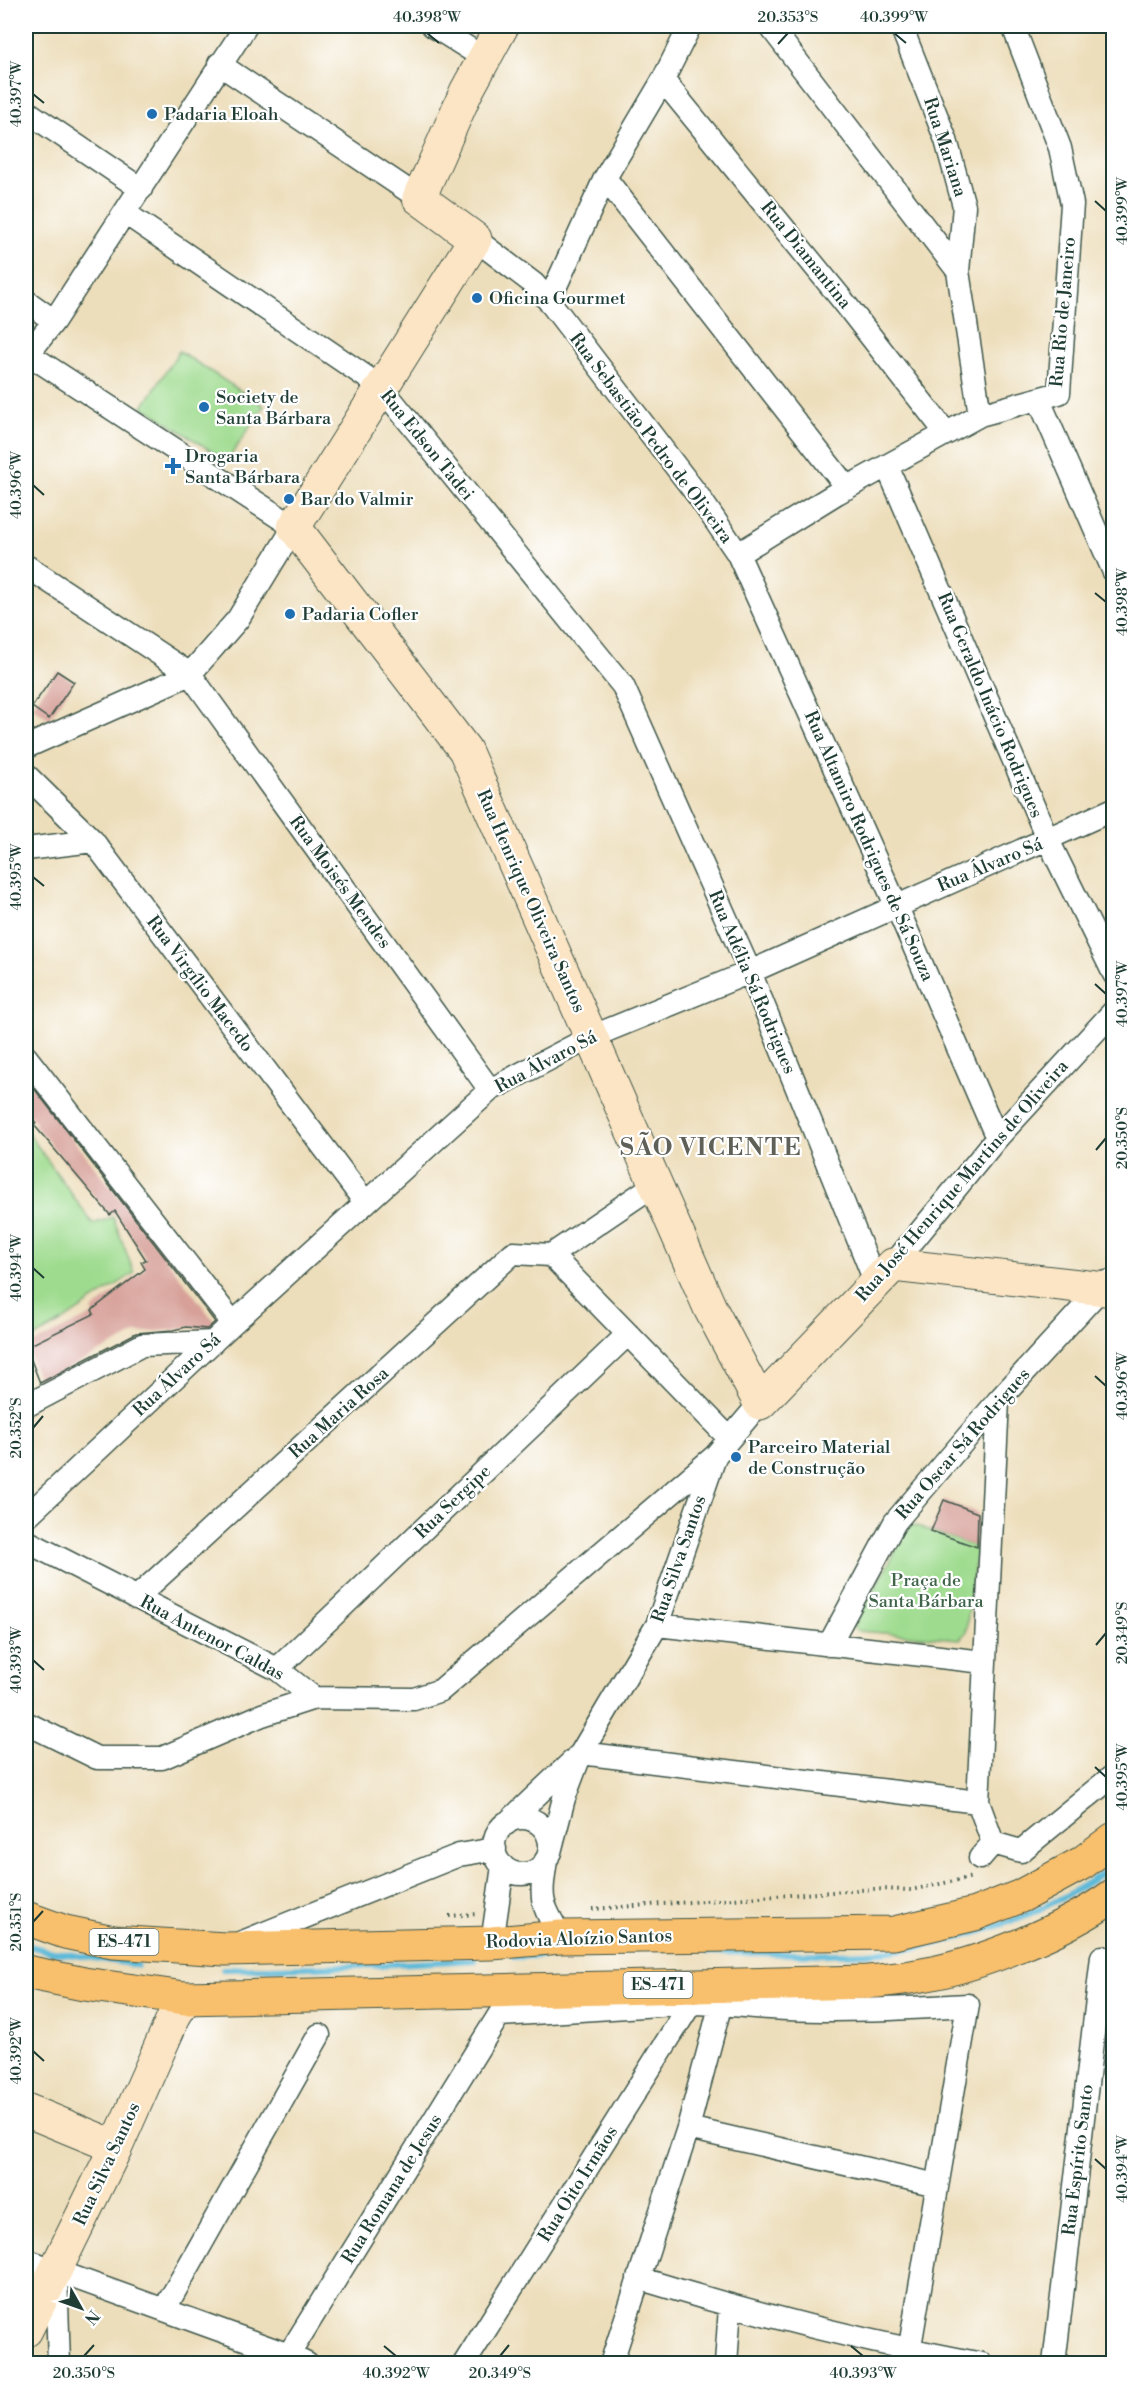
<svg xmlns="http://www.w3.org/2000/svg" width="1139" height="2389" font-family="'Libre Bodoni',serif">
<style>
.green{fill:#9edb8e;stroke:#5e8c61;stroke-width:1.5}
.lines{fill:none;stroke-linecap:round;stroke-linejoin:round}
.stream{stroke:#5ab9d9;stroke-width:6}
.building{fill:#d7a099}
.street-casing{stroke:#3e5548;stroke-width:25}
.secondary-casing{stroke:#3e5548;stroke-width:35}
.primary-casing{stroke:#3e5548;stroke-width:35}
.path{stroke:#3e5548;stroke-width:4;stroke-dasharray:1.5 4.5;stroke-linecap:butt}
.street{stroke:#fff;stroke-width:22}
.secondary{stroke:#fce5c4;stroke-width:33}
.primary{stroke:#f8bf6c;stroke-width:33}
.ticks{fill:none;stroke:#1f3d34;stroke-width:2}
.poi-dot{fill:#1f6fb2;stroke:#fff;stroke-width:2}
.labels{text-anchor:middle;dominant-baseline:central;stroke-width:4.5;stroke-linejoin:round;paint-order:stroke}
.shield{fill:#fff;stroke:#627771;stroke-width:1.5}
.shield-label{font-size:16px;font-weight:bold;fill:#1f3d34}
.poi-label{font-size:18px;fill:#1f3d34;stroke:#fff;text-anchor:start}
.street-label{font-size:18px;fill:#1f3d34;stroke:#fff}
.park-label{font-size:18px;fill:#3f644a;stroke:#fff}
.district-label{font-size:24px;font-weight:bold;letter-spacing:1.5px;fill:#5f6057;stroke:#fff}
.neatline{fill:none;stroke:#1f3d34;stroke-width:2}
.ticks-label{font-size:15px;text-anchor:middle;fill:#1f3d34}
</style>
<rect width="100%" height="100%" fill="#fff"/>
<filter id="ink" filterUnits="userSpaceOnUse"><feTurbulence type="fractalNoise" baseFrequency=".0167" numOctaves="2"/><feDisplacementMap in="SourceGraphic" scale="12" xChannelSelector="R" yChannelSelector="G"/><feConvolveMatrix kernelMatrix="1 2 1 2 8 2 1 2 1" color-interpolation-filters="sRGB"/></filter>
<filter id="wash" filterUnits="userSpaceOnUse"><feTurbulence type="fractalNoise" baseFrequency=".008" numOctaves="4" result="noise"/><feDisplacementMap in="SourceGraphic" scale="24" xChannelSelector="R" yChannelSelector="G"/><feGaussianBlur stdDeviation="1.35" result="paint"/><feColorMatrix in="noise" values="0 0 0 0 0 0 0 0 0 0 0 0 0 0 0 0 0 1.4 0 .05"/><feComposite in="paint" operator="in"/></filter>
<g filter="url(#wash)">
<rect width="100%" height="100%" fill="#eddebb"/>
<path class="green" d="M179,351L264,406L227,461L143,407Z
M26,1130L93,1224L113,1217L134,1273L61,1322L26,1342Z
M911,1524L977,1547L966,1632L960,1639L858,1631L853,1627Z"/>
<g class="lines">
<path class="stream" d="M26,1945L48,1951L137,1965
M709,1952C770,1952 837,1958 897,1950C942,1945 1001,1927 1042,1908C1067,1897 1091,1881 1114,1866
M514,1957L600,1953
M223,1969L358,1966L474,1960"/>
</g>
<g id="blocks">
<path class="building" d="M57,671L74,682L49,719L32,707Z
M26,1078L215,1322L207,1329L186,1327L173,1330L136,1333L40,1383L26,1347L94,1314L92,1310L145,1269L141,1262L146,1260L115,1211L110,1215L34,1125L36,1123L26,1111Z
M944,1500L978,1513L977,1547L931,1531Z"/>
</g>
</g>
<g filter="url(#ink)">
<use href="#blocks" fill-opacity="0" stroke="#3e5548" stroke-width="1.5"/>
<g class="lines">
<defs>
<path id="street" d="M433,26L484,58
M770,26L958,271
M901,26L946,140L964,206L958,271L980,415
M219,64L419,198
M663,80L840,297L946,433
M26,111L141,189
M605,178L847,488
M125,213L381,387L623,686L750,972L875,1281
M475,239L534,284L549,301L699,497L738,554L896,905L997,1138
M26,301L54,321
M549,301L605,178L663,80L690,26
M26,357L54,321L246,26
M1039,400L1114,572
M887,466L1048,840L1114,974
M738,554L837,493L980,415L1059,393L1072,204L1060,148L1013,26
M26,566L190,674L490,1090
M26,747L190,674L238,619L294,527L28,354
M26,775L93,841L365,1202
M26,849L93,841
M26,1057L233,1323
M551,1255L729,1438
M551,1255L657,1183
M893,1265L997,1138L1114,1011
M26,1406L142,1345L213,1342
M26,1517L233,1323L490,1090L591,1037L750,972L1114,809
M26,1541L277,1669L314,1698L414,1699L441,1690L715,1456L760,1403
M136,1598L513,1253L551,1255
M657,1625L984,1662
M829,1645L895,1522L998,1401L1107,1282
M277,1669L628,1334
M26,1723L97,1758H162L262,1715L314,1698
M581,1753L978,1802
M494 1846a28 28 0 1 1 56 0a28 28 0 1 1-56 0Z
M506,1824L578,1756
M993,1843L1021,1851L1114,1775
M550,1852L564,1798L581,1753L657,1625L715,1457
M980,1858L993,1843L978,1802L998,1401
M546,1860C540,1900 540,1902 561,1937
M240,1943L459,1855L495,1849
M492,1943L503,1866
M688,2128L937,2185
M26,2260L289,2355L307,2364
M56,2272L59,2364
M638,2278C751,2313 866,2342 982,2364
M164,2310L319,2035
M283,2364L499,2015L691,2003C723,2003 755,2008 788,2009C848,2012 908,2008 968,2005L907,2364
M464,2364L691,2003
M611,2364L688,2128L721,2003
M726,2364L730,2307
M1054,2364L1102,1957"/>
<path id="secondary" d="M502,26L466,92L419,198L475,239L294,527L465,750L710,1308L760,1403L893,1265L1114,1290
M26,2110L116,2147
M26,2330L116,2147L174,2016L185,1998"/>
<path id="primary" d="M26,1918L65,1932L113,1942L225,1949L492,1943L561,1937L894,1933L975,1914L1021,1896L1082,1863L1114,1839
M26,1972L84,1984L185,1998L867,1982C885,1980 904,1979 922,1975C980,1965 1066,1930 1114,1895"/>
</defs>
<use href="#street" class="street-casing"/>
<use href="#secondary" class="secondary-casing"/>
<use href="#primary" class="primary-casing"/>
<path class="path" d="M592,1909L874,1889L911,1890L973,1877
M449,1916L477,1914"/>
<use href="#street" class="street"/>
<use href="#secondary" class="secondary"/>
<use href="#primary" class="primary"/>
</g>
</g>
<path class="ticks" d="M427,33L439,43M894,33L906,43M778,44L788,33M33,94L44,103M1095,201L1106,211M33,485L44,495M1095,593L1106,602M33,877L44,886M1095,984L1106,994M1096,1150L1106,1138M33,1268L44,1278M1095,1376L1106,1386M33,1428L43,1416M1096,1645L1106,1633M33,1660L44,1670M1095,1767L1106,1777M33,1922L43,1911M33,2051L44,2061M1095,2159L1106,2169M384,2346L396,2356M851,2346L863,2356M84,2356L94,2345M500,2356L509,2345"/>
<g class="poi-dot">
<circle cx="152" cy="114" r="6"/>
<circle cx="477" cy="298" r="6"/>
<circle cx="204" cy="407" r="6"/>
<path d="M170 457h6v6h6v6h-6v6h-6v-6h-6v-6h6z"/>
<circle cx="289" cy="499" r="6"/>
<circle cx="290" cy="614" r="6"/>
<circle cx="736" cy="1457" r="6"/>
</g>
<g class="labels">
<g class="shield">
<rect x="89.5" y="1929" width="69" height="26" rx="4.5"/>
<rect x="623.5" y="1972" width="69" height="26" rx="4.5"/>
</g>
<g class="shield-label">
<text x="124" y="1942">ES-471</text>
<text x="658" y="1985">ES-471</text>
</g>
<g class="poi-label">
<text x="164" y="114">Padaria Eloah</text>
<text x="489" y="298">Oficina Gourmet</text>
<text x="216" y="397">Society de<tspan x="216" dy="21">Santa Bárbara</tspan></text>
<text x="185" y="456">Drogaria<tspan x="185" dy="21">Santa Bárbara</tspan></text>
<text x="301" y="499">Bar do Valmir</text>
<text x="302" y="614">Padaria Cofler</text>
<text x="748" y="1447">Parceiro Material<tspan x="748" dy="21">de Construção</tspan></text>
</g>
<g class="street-label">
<text transform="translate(945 147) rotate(72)">Rua Mariana</text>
<text transform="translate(806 255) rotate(51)">Rua Diamantina</text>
<text transform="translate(1063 312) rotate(-85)">Rua Rio de Janeiro</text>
<text transform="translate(651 438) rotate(53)">Rua Sebastião Pedro de Oliveira</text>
<text transform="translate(427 445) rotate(51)">Rua Edson Tadei</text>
<text transform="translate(990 705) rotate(67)">Rua Geraldo Inácio Rodrigues</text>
<text transform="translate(869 846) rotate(66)">Rua Altamiro Rodrigues de Sá Souza</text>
<text transform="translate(990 865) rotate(-23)">Rua Álvaro Sá</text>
<text transform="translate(340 882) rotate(54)">Rua Moisés Mendes</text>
<text transform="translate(531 901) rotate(66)">Rua Henrique Oliveira Santos</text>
<text transform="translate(752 982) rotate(67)">Rua Adélia Sá Rodrigues</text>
<text transform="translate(200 984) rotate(53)">Rua Virgílio Macedo</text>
<text transform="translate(546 1062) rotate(-28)">Rua Álvaro Sá</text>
<text transform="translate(962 1181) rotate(-49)">Rua José Henrique Martins de Oliveira</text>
<text transform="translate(177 1375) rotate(-43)">Rua Álvaro Sá</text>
<text transform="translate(339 1413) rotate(-42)">Rua Maria Rosa</text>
<text transform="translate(963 1444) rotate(-49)">Rua Oscar Sá Rodrigues</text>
<text transform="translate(453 1502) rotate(-44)">Rua Sergipe</text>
<text transform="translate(679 1559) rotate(-71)">Rua Silva Santos</text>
<text transform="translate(212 1638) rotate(28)">Rua Antenor Caldas</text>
<text transform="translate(579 1939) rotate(-2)">Rodovia Aloízio Santos</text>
<text transform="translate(1078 2160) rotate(-83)">Rua Espírito Santo</text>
<text transform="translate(107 2164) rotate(-65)">Rua Silva Santos</text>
<text transform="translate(578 2184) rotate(-58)">Rua Oito Irmãos</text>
<text transform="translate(392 2189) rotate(-58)">Rua Romana de Jesus</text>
</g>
<g class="park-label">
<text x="926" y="1580">Praça de<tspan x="926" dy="21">Santa Bárbara</tspan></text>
</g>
<g class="district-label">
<text x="711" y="1148">SÃO VICENTE</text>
</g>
</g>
<rect width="1139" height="2389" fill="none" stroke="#fff" stroke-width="66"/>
<g transform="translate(81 2308) rotate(130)" stroke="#ffffff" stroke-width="4.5" paint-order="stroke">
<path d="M0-4.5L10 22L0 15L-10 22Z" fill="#1f3d34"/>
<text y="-9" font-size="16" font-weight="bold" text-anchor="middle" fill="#1f3d34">N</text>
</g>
<rect x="33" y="33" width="1073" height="2323" class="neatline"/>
<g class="ticks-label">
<text x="427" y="22">40.398°W</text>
<text x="788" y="22">20.353°S</text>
<text x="894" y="22">40.399°W</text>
<text transform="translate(16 94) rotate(-90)" y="5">40.397°W</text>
<text transform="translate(1122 211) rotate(-90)" y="5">40.399°W</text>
<text transform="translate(16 485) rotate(-90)" y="5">40.396°W</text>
<text transform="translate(1122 602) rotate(-90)" y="5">40.398°W</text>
<text transform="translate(16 877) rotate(-90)" y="5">40.395°W</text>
<text transform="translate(1122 994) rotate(-90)" y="5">40.397°W</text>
<text transform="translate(1122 1138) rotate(-90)" y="5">20.350°S</text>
<text transform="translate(16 1268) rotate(-90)" y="5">40.394°W</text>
<text transform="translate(1122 1386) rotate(-90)" y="5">40.396°W</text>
<text transform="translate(16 1428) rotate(-90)" y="5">20.352°S</text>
<text transform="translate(1122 1633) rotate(-90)" y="5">20.349°S</text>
<text transform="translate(16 1660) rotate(-90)" y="5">40.393°W</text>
<text transform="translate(1122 1777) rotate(-90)" y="5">40.395°W</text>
<text transform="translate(16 1922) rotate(-90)" y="5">20.351°S</text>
<text transform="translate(16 2051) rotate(-90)" y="5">40.392°W</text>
<text transform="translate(1122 2169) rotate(-90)" y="5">40.394°W</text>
<text x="84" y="2378">20.350°S</text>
<text x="396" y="2378">40.392°W</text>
<text x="500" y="2378">20.349°S</text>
<text x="863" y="2378">40.393°W</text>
</g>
</svg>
